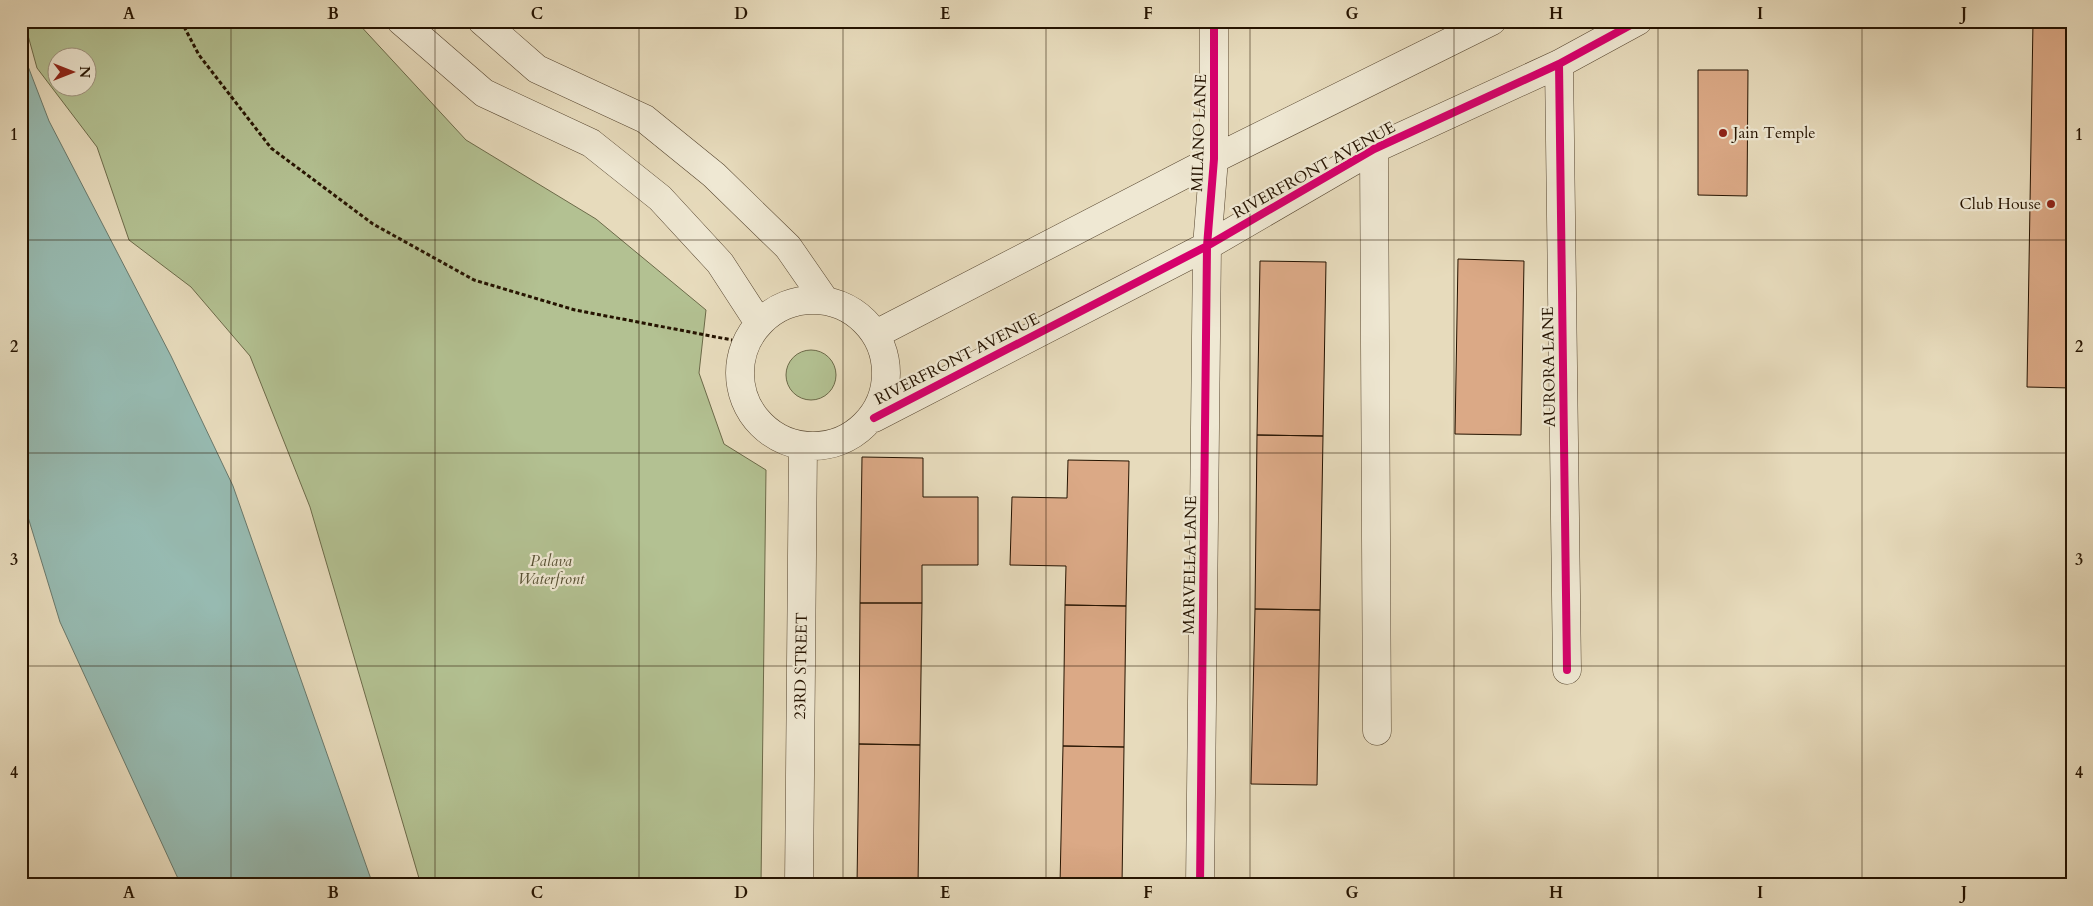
<svg xmlns="http://www.w3.org/2000/svg" width="2093" height="906" font-family="Cardo,serif">
<style>
.green{fill:#b3c192;stroke:#6c6a49;fill-rule:evenodd}
.water{fill:#97bbb2;stroke:#69786b}
.building{fill:#dba986;stroke:#251300}
.lines{fill:none;stroke-linecap:round;stroke-linejoin:round}
.minor-casing{stroke:#56452f;stroke-width:29}
.path{stroke:#251300;stroke-width:3;stroke-dasharray:4 2.5;stroke-linecap:butt}
.minor{stroke:#efe8d3;stroke-width:28}
.cycleway-casing{stroke:#efe8d3;stroke-width:11}
.cycleway{stroke:#d6006c;stroke-width:8}
.grid{fill:none;stroke:#251300;stroke-width:1;stroke-opacity:0.55}
.poi-dot{fill:#8f2418;stroke:#efe8d3;stroke-width:2}
.labels{text-anchor:middle;dominant-baseline:central;stroke-width:4.5;stroke-linejoin:round;paint-order:stroke}
.street-label{font-size:16px;fill:#251300;stroke:#efe8d3}
.poi-label{font-size:16px;fill:#251300;stroke:#efe8d3;text-anchor:start}
.park-label{font-size:16px;font-style:italic;fill:#575033;stroke:#efe8d3}
.neatline{fill:none;stroke:#251300;stroke-width:2}
.grid-label{font-size:16px;text-anchor:middle;font-weight:bold;fill:#251300}
</style>
<rect width="100%" height="100%" fill="#e7dbbc"/>
<filter id="stains"><feTurbulence type="fractalNoise" baseFrequency=".004" numOctaves="4"/><feColorMatrix values="0 0 0 0 .2 0 0 0 0 .09 0 0 0 0 .02 0 0 0 .5 -.17"/></filter>
<radialGradient id="worn" r=".72"><stop offset=".6" stop-color="#630" stop-opacity="0"/><stop offset="1" stop-color="#630" stop-opacity=".3"/></radialGradient>
<path class="green" d="M24,21H356L466,140L596,219L706,310L699,373L724,444L766,470L761,885H421L310,507L250,356L191,287L129,240L97,147L37,68ZM58,58H88V88H58Z
M786 375a25 25 0 1 1 50 0a25 25 0 1 1-50 0Z"/>
<path class="water" d="M21,48L49,121L171,356L233,486L373,885H181L60,622L21,494Z"/>
<path class="building" d="M2033,21H2072V388L2027,387Z
M1698,70H1748L1747,196L1698,195Z
M1458,259L1524,261L1521,435L1455,434Z
M1260,261L1326,262L1323,436L1257,435Z
M1257,435L1323,436L1320,610L1255,609Z
M862,457L923,458V497H978V565H922V603H860Z
M1068,460L1129,461L1126,606L1065,605L1066,566L1010,565L1012,497L1067,498Z
M860,603H922L920,745L859,744Z
M1065,605L1126,606L1124,747L1063,746Z
M1255,609L1320,610L1317,785L1251,784Z
M859,744L920,745L918,885H857Z
M1063,746L1124,747L1122,885H1060Z"/>
<g class="lines">
<defs>
<path id="minor" d="M401,21L484,93L591,143L660,198L720,263L759,323
M482,21L537,69L645,119L714,175L788,247L824,299
M1559,64L1567,670
M1374,149L1377,731
M740 373a73 73 0 1 1 146 0a73 73 0 1 1-146 0Z
M876,334L1214,159L1492,21
M874,418L1207,246L1374,149L1559,64L1638,21
M799,885L803,446
M1200,885L1207,246L1214,159V21"/>
</defs>
<use href="#minor" class="minor-casing"/>
<path class="path" d="M181,21L199,55L271,148L373,224L474,280L575,310L732,340"/>
<use href="#minor" class="minor"/>
<defs>
<path id="cycleway" d="M1559,64L1567,670
M874,418L1207,246L1374,149L1559,64L1638,21
M1200,885L1207,246L1214,159V21"/>
</defs>
<use href="#cycleway" class="cycleway-casing"/>
<use href="#cycleway" class="cycleway"/>
</g>
<path class="grid" d="M231,21V885M435,21V885M639,21V885M843,21V885M1046,21V885M1250,21V885M1454,21V885M1658,21V885M1862,21V885M21,240H2072M21,453H2072M21,666H2072"/>
<g class="poi-dot">
<circle cx="1723" cy="133" r="5"/>
<circle cx="2051" cy="204" r="5"/>
</g>
<g class="labels">
<g class="street-label">
<text transform="translate(1199 133) rotate(-88)">MILANO LANE</text>
<text transform="translate(1314 170) rotate(-29)">RIVERFRONT AVENUE</text>
<text transform="translate(957 359) rotate(-27)">RIVERFRONT AVENUE</text>
<text transform="translate(1549 367) rotate(-91)">AURORA LANE</text>
<text transform="translate(1190 565) rotate(-89)">MARVELLA LANE</text>
<text transform="translate(801 666) rotate(-89)">23RD STREET</text>
</g>
<g class="poi-label">
<text x="1733" y="133">Jain Temple</text>
<text x="2041" y="204" text-anchor="end">Club House</text>
</g>
<g class="park-label">
<text x="551" y="561">Palava<tspan x="551" dy="18">Waterfront</tspan></text>
</g>
</g>
<rect width="2093" height="906" fill="none" stroke="#e7dbbc" stroke-width="55"/>
<g transform="translate(72 72) rotate(90)"><circle r="24" fill="#efe8d3" stroke="#9e937f"/>
<path d="M0-4L9 19L0 12L-9 19Z" fill="#8f2418"/>
<text y="-8" font-size="14" font-weight="bold" text-anchor="middle" fill="#251300">N</text>
</g>
<rect x="28" y="28" width="2038" height="850" class="neatline"/>
<g class="grid-label">
<text x="129" y="19">A</text>
<text x="333" y="19">B</text>
<text x="537" y="19">C</text>
<text x="741" y="19">D</text>
<text x="945" y="19">E</text>
<text x="1148" y="19">F</text>
<text x="1352" y="19">G</text>
<text x="1556" y="19">H</text>
<text x="1760" y="19">I</text>
<text x="1964" y="19">J</text>
<text x="14" y="140">1</text>
<text x="2079" y="140">1</text>
<text x="14" y="352">2</text>
<text x="2079" y="352">2</text>
<text x="14" y="565">3</text>
<text x="2079" y="565">3</text>
<text x="14" y="778">4</text>
<text x="2079" y="778">4</text>
<text x="129" y="898">A</text>
<text x="333" y="898">B</text>
<text x="537" y="898">C</text>
<text x="741" y="898">D</text>
<text x="945" y="898">E</text>
<text x="1148" y="898">F</text>
<text x="1352" y="898">G</text>
<text x="1556" y="898">H</text>
<text x="1760" y="898">I</text>
<text x="1964" y="898">J</text>
</g>
<rect width="100%" height="100%" filter="url(#stains)"/>
<rect width="100%" height="100%" fill="url(#worn)"/>
</svg>
